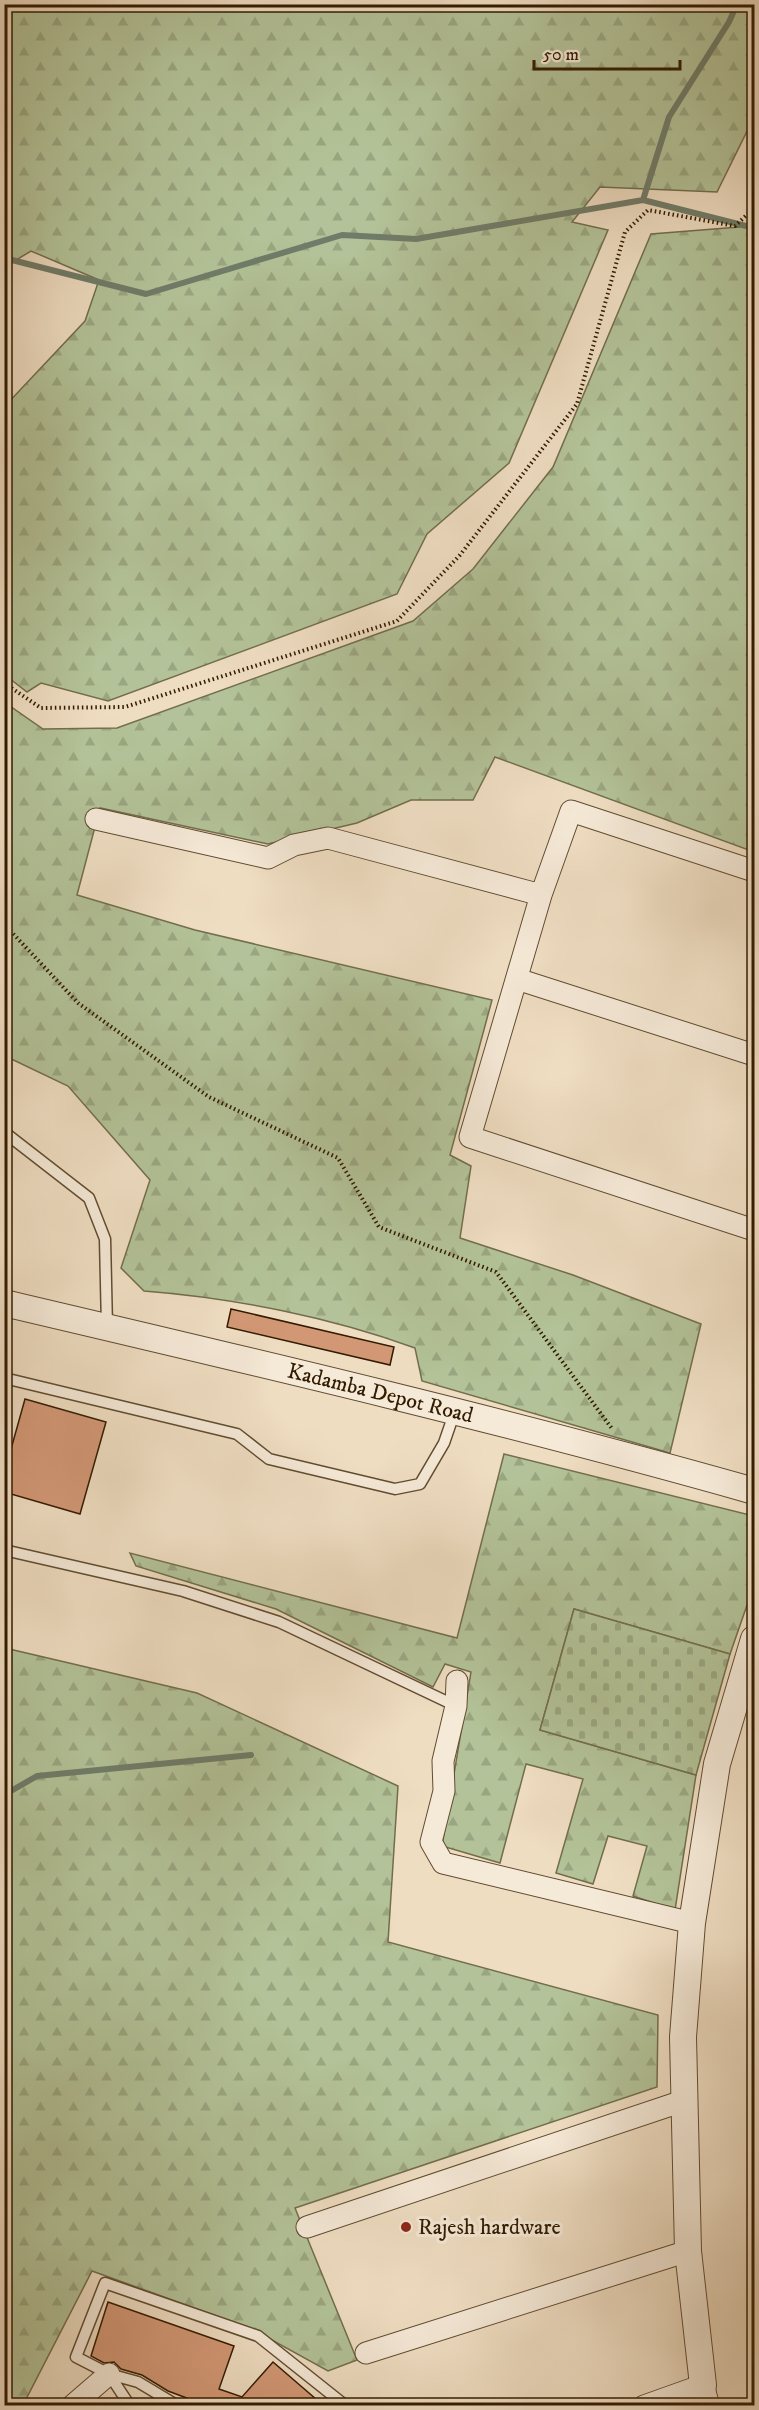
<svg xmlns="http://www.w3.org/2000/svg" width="759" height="2410" font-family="'IM FELL DW Pica',serif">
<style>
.forest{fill:url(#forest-firs);stroke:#726e4c;stroke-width:1.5}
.cemetery{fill:url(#cemetery-stones);stroke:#726e4c;stroke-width:1.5}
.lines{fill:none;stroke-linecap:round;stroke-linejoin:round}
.stream{stroke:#707c69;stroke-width:6}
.building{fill:#d29775;stroke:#321b00;stroke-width:1.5}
.service-casing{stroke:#614c30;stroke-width:13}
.minor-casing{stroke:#614c30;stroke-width:23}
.tertiary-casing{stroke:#614c30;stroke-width:28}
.path{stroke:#321b00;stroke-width:4;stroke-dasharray:1.5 3;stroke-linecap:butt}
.service{stroke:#f5e9d7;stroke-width:10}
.minor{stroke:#f5e9d7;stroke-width:21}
.tertiary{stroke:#f5e9d7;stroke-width:26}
.poi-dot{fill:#8f2418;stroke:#f5e9d7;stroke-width:2}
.labels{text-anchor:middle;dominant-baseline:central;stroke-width:6;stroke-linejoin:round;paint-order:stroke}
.street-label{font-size:22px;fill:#321b00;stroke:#f5e9d7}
.poi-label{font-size:22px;fill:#321b00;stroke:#f5e9d7;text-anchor:start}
</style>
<defs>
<pattern id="forest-firs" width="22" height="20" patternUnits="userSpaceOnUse" patternTransform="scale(1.5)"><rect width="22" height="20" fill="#b3c298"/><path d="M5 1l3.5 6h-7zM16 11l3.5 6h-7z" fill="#9aa681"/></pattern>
<pattern id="cemetery-stones" width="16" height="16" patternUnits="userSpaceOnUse" patternTransform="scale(1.5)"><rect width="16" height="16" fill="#b3c298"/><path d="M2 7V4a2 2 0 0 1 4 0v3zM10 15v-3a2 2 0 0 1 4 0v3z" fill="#9aa681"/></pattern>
</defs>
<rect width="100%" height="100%" fill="#efddc2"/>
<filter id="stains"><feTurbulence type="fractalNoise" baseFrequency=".00333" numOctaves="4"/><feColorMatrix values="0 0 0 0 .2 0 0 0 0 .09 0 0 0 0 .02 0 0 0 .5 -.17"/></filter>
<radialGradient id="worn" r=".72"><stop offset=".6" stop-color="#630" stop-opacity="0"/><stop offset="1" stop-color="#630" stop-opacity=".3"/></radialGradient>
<path class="forest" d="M5,4L754,5V117L717,192L600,187L572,222L608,230L509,463L427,534L397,594L108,701L41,683L27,692L5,675V406L85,321L99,280L31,251L11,263L5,270Z
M752,226L754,228V852L495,757L473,800H411L357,823L268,844L100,808L77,895L195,930L492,1000L450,1155L471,1166L460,1238L573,1275L701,1324L670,1453L422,1381L415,1348C330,1317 234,1298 144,1291L121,1268L150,1180L68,1086L5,1056L4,702L43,729L117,728L413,621L473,569L553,467L651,234Z
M504,1454L754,1516V1585L730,1654L574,1609L540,1730L696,1775L675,1910L633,1896L647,1846L608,1836L593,1884L556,1873L583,1779L526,1764L500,1863L442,1846L471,1672L445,1664L433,1687L276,1609L136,1566L130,1553L457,1638Z
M5,1648L197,1693L398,1786L388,1942L658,2015L657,2087L295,2208L357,2360L328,2371L250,2328L92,2271L23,2405L5,2406Z"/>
<path class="cemetery" d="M574,1609L730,1654L696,1775L540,1730Z"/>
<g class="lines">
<path class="stream" d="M643,200L669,117L729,22L737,4
M4,258L146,294L342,235L416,239L643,200L754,228
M4,1795L37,1776L251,1755"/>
</g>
<path class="building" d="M231,1309L394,1347L390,1365L227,1327Z
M25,1399L106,1422L80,1514L4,1492V1474Z
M108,2302L234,2346L219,2389L242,2397L273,2362L324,2406H208L168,2391L142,2375L121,2369L114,2362L104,2363L91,2356Z"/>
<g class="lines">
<defs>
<path id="service" d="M4,1132L89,1198L105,1239L107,1327
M4,1378L237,1434L269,1459L395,1489L420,1484L444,1443L455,1411
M4,1550L183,1591L279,1622L456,1706
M109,2374L130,2406
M178,2406L138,2382L109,2374L76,2357L105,2283L258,2336L346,2406"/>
<path id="minor" d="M96,819L268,858L294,845L328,838L541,895
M754,871L571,811L541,895L470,1137L754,1230
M517,979L754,1055
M457,1681L456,1706L443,1761L444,1791L431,1842L443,1863L692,1923
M307,2227L683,2101
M366,2353L688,2251
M72,2406L109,2374
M644,2406L703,2385L707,2399"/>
<g id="tertiary">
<path id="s1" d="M4,1303C255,1362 507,1421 754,1491"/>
<path d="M700,2406L703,2385L688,2251L683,2037L692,1923L717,1764L754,1639"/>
</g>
</defs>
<use href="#service" class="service-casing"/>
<use href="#minor" class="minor-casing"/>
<use href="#tertiary" class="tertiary-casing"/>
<path class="path" d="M4,683L41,708L125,707L397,621L460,555L577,404L625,232L648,210L735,226L754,208
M4,924L78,1003L209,1097L338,1158L379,1227L496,1272L613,1430"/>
<use href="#service" class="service"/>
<use href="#minor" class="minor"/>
<use href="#tertiary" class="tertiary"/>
</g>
<circle class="poi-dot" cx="406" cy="2227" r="6"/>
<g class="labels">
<g class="street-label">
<text stroke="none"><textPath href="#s1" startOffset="387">Kadamba Depot Road</textPath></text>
</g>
<g class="poi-label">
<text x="418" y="2227">Rajesh hardware</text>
</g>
</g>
<rect width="759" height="2410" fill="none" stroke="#efddc2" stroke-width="24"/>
<rect x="6" y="6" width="747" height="2398" fill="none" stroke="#321b00" stroke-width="3"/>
<rect x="12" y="12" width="735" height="2386" fill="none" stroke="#321b00" stroke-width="1.5"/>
<path d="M534 60v9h146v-9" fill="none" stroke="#321b00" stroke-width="3"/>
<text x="543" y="60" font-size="18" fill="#321b00" stroke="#f5e9d7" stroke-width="4.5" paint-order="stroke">50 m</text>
<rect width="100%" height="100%" filter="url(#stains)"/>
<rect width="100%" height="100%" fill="url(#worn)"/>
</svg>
